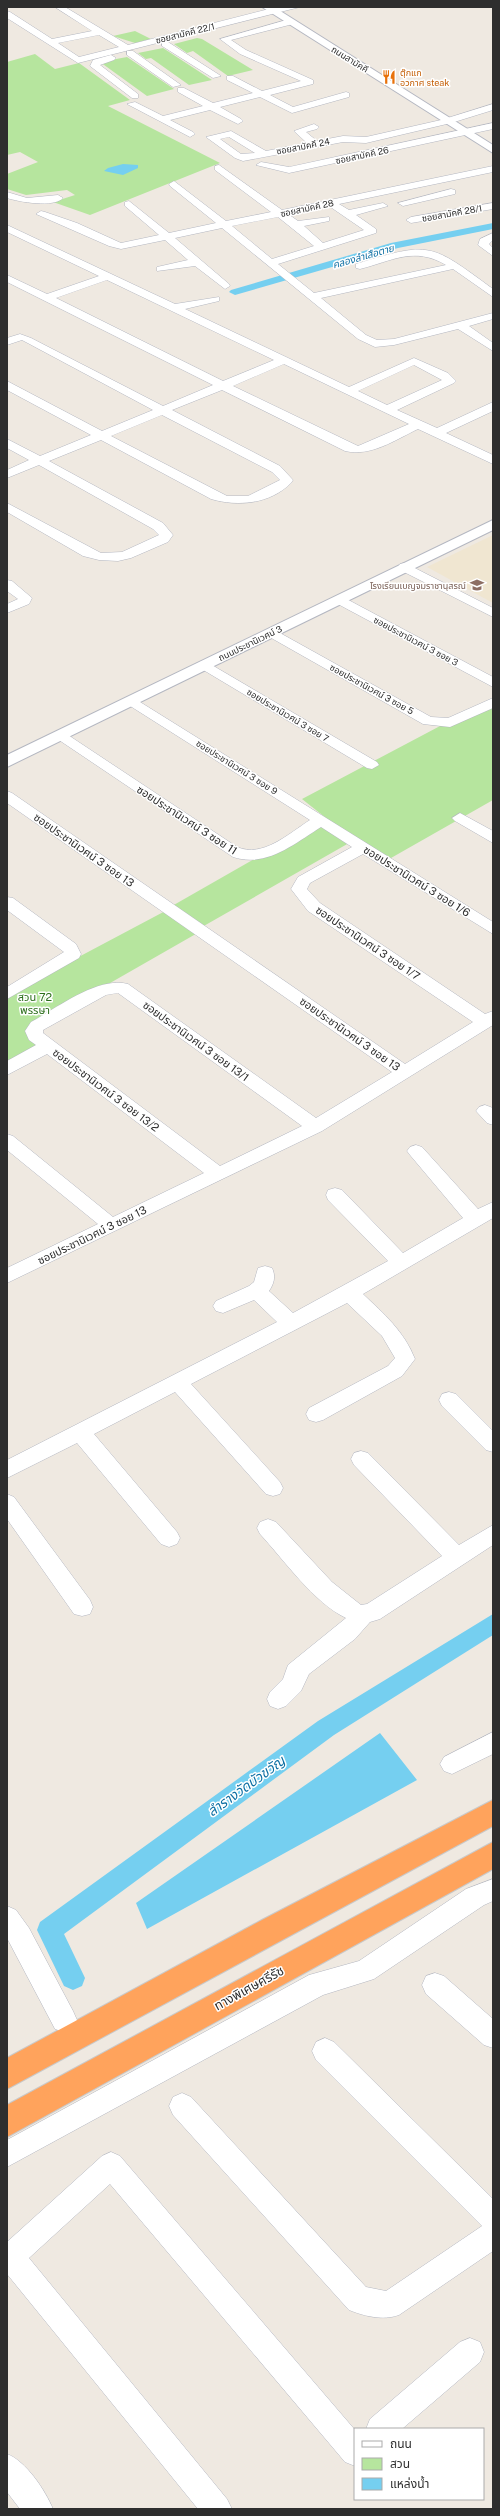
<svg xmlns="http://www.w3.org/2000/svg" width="500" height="2516" font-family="'Public Sans','Noto Sans Thai',sans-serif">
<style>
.education{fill:#f0e6d1}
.green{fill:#b6e59e}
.water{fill:#75cff0}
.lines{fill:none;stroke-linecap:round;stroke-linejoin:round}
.canal{fill:#75cff0;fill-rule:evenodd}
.street-casing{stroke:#b4b7c1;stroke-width:1}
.secondary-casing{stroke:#b4b7c1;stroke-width:2}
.highway-casing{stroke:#c9c9c9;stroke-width:2}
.street{fill:#fff;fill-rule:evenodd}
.secondary{fill:#fff;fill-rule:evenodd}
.highway{fill:#ffa35c;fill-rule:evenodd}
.labels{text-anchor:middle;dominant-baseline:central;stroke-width:3;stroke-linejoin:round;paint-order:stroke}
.far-street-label{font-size:9px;fill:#2e2e2e;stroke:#fff}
.far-food-label{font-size:9px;fill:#c56008;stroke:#fff;text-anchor:start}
.far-education-label{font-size:9px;fill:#785e54;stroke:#fff;text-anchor:end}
.far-water-label{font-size:10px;font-style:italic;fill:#0d6fa3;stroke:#fff}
.street-label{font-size:11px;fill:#2e2e2e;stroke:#fff}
.park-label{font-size:11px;fill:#2c6e1b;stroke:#fff}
.near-street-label{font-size:13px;fill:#2e2e2e;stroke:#fff}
.near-water-label{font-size:14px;font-style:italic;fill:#0d6fa3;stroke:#fff}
</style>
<rect width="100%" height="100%" fill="#efe9e1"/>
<path class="education" d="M493,535V603L427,567Z"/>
<path class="green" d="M135,31L151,39L135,43L113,36Z
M197,38L202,39L253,70L228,76L193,51L187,53L174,44Z
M163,48L212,80L189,85L151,58L146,59L138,53Z
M35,54L55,69L79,63L130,100L108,106L220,163L90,215L53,202L75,195L67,190L26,195L7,189V174L38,162L20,152L7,155V62Z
M127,57L174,89L147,96L100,62Z
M493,698V800L391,858L356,839L202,927L172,906L326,818L302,799Z
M169,909L201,931L28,1030L50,1046L7,1071V995Z"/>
<path class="water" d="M123,164L138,165V168L123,175L104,171L108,168Z
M380,1733L417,1780L147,1929L136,1903Z"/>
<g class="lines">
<path class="canal" d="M493,223V229L398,248L235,295L229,292L231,290L391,243Z
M493,1614V1635L334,1735L64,1934L85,1978L82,1986L73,1990L64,1986L37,1930L40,1922L318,1721Z"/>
<defs>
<path id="street" d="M55,7H65L128,45L273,8L300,7L78,63L7,18V11L10,12L52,39L92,31ZM99,35L119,47L79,57L58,43Z
M290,19L294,22L293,24L231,40L246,50L313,80V84L270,95L293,107L346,92L349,93V97L292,113L260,97L220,107L241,119L243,121L238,124L210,110L170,120L193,132L195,134L190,137L127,104L135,102L163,116L203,106L178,92V88H184L213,103L253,93L227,80V76H233L262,91L301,81L240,54L220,39Z
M162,42H168L221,76L213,78L162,46Z
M127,51H133L181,85L173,87L127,55Z
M111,55L116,58L114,60L100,65L138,94V98H132L90,66L93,60Z
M493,104V110L451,123L366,143L343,142L243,161L235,158L206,137L231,131L266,151L307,143L294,131L314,124L319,127L317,129L306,132L317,141L343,136L366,137L441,120ZM229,137L255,153L241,154L220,139Z
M493,123V129L289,173L256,165L261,162L289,167Z
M219,165L282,210L493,166V172L339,204L349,210L383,203L388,206L356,215L376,229V233L278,264L314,293L446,265C414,246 392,261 360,269L356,268V264C431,241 430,243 493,289V297L453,269L321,298L366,335L377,340L394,339L493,313V319L469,326L493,343V351L458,329L394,345L375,347L358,339L222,228L175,238L229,284L230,286L225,289L195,266L157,271V267L188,260L165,240L121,249L109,246L36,214L41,211L45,212L77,223L121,243L159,235L125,206V202L129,201L169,233L216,223L170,186L169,184L174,181L226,221L271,212L215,170V166ZM329,206L364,230L323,243L304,226L329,221V217L298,221L288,214ZM278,217L314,246L272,259L232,226Z
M451,189L455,190V194L403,206L398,203Z
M7,192L27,198L58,195L63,198C54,208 19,202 7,198Z
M493,203V209L411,223L406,220L411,217Z
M7,225L175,304L219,297V301L185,309L349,387L414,358L448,373L456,381L454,383L397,410L437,428L493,402V411L446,433L493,455V464L418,429C395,440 371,457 345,451L222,390L172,410L280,466L293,480L291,483C270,504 238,507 211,499L101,440L49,461L163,523L173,535L168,542L131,558L118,561L99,560L83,556L7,512V503L101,553L122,552L159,535L153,529L39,465L7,478V470L29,460L7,448V439L40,456L91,435L7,390V381L102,431L153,410L22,340L7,345V338L20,334L31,338L163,406L213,385L7,282V275L47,294L99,276L7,232ZM107,280L274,360L223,381L56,298ZM284,364L409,424L358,446L233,386ZM414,365L442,380L387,405L358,391ZM162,415L272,472L280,480L248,496H227L111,436Z
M493,233V240L489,244L493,248V256L478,245L480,239Z
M405,563L493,608V617L400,570L398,567L400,564Z
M7,580L12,581L32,598L29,604L7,613V604L18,599L7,591Z
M339,595L493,677V687L334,602L332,599Z
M271,628L431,717L448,718L493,698V708L450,727L423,724L266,635L264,632Z
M205,661L377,762L379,765L372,769L367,768L200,668L198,665L200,662Z
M132,697L493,922V934L363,854L310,883L307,889L320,903L485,1014L493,1011V1025L322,1131L7,1283V1268L98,1224L7,1150V1134L13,1136L113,1217L204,1173L47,1054L7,1075V1061L36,1045L29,1040L25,1031L31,1022C57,1008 98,976 128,984L316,1118L392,1072L7,803V791L12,793L405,1064L473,1022L308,911L291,889L298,877L352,847L321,827C294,844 266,868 233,857L53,736L55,733H65L237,847C263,858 288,834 310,820L127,704L125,701L127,698ZM118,993L302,1126L220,1166L43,1033V1030L106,995Z
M460,813L493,831V843L455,821L452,818Z
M7,897L13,898L76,944L81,954L79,958L7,999V987L64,952L7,910Z
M485,1105L493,1108V1125L487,1123L476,1111L479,1107Z
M416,1145L422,1147L478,1209L493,1202V1218L363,1294C384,1314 404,1331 415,1359L402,1376L323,1420L316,1422L309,1420L306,1414L309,1408L388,1366L395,1358L382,1336L347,1303L191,1384L280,1482L283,1488L280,1494L273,1496L266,1494L175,1392L94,1434L177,1532L180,1538L177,1544L169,1547L161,1544L77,1443L7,1478V1460L277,1322L254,1300L223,1313L216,1311L213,1306L216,1301L249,1286L254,1282L258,1268L265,1266L272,1268C276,1276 274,1284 269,1291L293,1313L388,1261L328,1200L326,1195L328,1190L335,1188L342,1190L403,1253L463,1218L410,1155L407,1151L410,1147Z
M449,1392L456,1394L493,1431V1452L486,1450L442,1406L439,1400L442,1394Z
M361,1451L368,1453L459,1545L493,1525V1545L380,1619L370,1622L355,1639L309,1674L301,1691L286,1706L278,1709L270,1706L267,1699L270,1692L283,1679L288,1665L346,1618C314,1603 284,1560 260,1534L257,1528L260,1522L268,1519L276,1522L332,1582L361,1605L367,1604L442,1556L354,1465L351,1459L354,1453Z
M7,1494L14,1497L90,1600L93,1607L90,1614L82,1616L74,1614L7,1519Z
M493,1732V1754L452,1774L444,1771L440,1764L444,1757Z
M493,1879V1901L484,1905L374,1979L323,1995L7,2167V2140L309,1975L359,1961L466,1889Z
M7,1906L16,1910L29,1928L73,2011L77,2020L73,2029L64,2032L55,2029L7,1938Z
M435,1973L444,1976L493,2019V2048L484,2045L426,1994L422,1985L426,1976Z
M325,2038L334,2042L493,2199V2251L399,2315C383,2321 364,2316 349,2310L173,2115L169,2106L173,2097L182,2093L191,2097L366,2287L386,2291L482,2226L316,2060L312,2051L316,2042Z
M111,2152L120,2156L355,2430V2466L345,2462L110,2184L29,2258L227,2499L232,2509H198L7,2274V2242L102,2156Z
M470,2338L480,2342L484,2352L480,2362L402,2429H366L370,2419L460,2342Z
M7,2454C26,2461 45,2490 53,2509H20L7,2492Z"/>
<path id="secondary" d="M262,7H274L493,145V153Z
M493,520V530L7,767V755Z"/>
<path id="highway" d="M493,1800V1826L7,2089V2058L262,1920Z
M493,1842V1869L7,2137V2105Z"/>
</defs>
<use href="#street" class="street-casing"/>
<use href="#secondary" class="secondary-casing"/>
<use href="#highway" class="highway-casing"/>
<use href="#street" class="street"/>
<use href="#secondary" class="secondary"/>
<use href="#highway" class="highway"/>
</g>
<defs>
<symbol id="restaurant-bare" viewBox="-9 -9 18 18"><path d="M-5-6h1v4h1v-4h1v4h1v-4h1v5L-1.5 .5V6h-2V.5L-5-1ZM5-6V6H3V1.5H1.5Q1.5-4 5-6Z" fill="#e8710a" stroke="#fff" stroke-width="2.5" paint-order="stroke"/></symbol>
<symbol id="school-bare" viewBox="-9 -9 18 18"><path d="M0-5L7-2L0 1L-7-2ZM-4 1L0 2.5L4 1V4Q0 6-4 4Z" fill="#8d6e63" stroke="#fff" stroke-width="2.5" paint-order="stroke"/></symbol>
</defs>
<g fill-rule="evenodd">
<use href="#restaurant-bare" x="379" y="67" width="20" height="20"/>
<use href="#school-bare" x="467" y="575" width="20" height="20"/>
</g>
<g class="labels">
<g class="far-street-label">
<text transform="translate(185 33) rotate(-14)">ซอยสามัคคี 22/1</text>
<text transform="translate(350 59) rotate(32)">ถนนสามัคคี</text>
<text transform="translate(303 146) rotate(-11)">ซอยสามัคคี 24</text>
<text transform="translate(362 155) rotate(-12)">ซอยสามัคคี 26</text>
<text transform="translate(307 208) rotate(-12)">ซอยสามัคคี 28</text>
<text transform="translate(452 213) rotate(-10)">ซอยสามัคคี 28/1</text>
<text transform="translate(416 641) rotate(28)">ซอยประชานิเวศน์ 3 ซอย 3</text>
<text transform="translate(250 643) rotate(-26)">ถนนประชานิเวศน์ 3</text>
<text transform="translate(372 689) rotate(29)">ซอยประชานิเวศน์ 3 ซอย 5</text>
<text transform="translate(288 715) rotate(31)">ซอยประชานิเวศน์ 3 ซอย 7</text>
<text transform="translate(237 767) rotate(32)">ซอยประชานิเวศน์ 3 ซอย 9</text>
</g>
<g class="far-food-label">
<text x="400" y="72">ตุ๊กแก<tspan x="400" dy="10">อวกาศ steak</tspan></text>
</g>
<g class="far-education-label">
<text x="466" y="585">โรงเรียนเบญจมราชานุสรณ์</text>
</g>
<g class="far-water-label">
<text transform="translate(363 256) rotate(-16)">คลองลำเสือตาย</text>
</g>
<g class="street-label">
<text transform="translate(187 820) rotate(33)">ซอยประชานิเวศน์ 3 ซอย 11</text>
<text transform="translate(84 850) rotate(35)">ซอยประชานิเวศน์ 3 ซอย 13</text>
<text transform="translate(417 881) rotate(32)">ซอยประชานิเวศน์ 3 ซอย 1/6</text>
<text transform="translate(368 943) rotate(34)">ซอยประชานิเวศน์ 3 ซอย 1/7</text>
<text transform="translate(350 1034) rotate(35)">ซอยประชานิเวศน์ 3 ซอย 13</text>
<text transform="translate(196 1041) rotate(36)">ซอยประชานิเวศน์ 3 ซอย 13/1</text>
<text transform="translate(106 1090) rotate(37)">ซอยประชานิเวศน์ 3 ซอย 13/2</text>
<text transform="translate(92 1235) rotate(-26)">ซอยประชานิเวศน์ 3 ซอย 13</text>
</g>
<g class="park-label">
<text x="35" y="997">สวน 72<tspan x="35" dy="13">พรรษา</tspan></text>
</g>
<g class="near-street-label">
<text transform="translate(249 1988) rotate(-29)">ทางพิเศษศรีรัช</text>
</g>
<g class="near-water-label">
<text transform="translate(246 1786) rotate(-36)">ลำรางวัดบัวขวัญ</text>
</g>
</g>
<rect width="500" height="2516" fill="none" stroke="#2e2e2e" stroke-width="16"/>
<rect x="354" y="2428" width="130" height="72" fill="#ffffff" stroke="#ababab"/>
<rect x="362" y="2441" width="20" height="6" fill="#ffffff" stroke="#ababab"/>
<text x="390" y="2448" font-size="12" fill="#2e2e2e">ถนน</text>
<rect x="362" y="2458" width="20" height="12" fill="#b6e59e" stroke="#ababab"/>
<text x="390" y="2468" font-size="12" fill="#2e2e2e">สวน</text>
<rect x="362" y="2478" width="20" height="12" fill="#75cff0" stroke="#ababab"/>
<text x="390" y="2488" font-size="12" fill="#2e2e2e">แหล่งน้ำ</text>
</svg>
